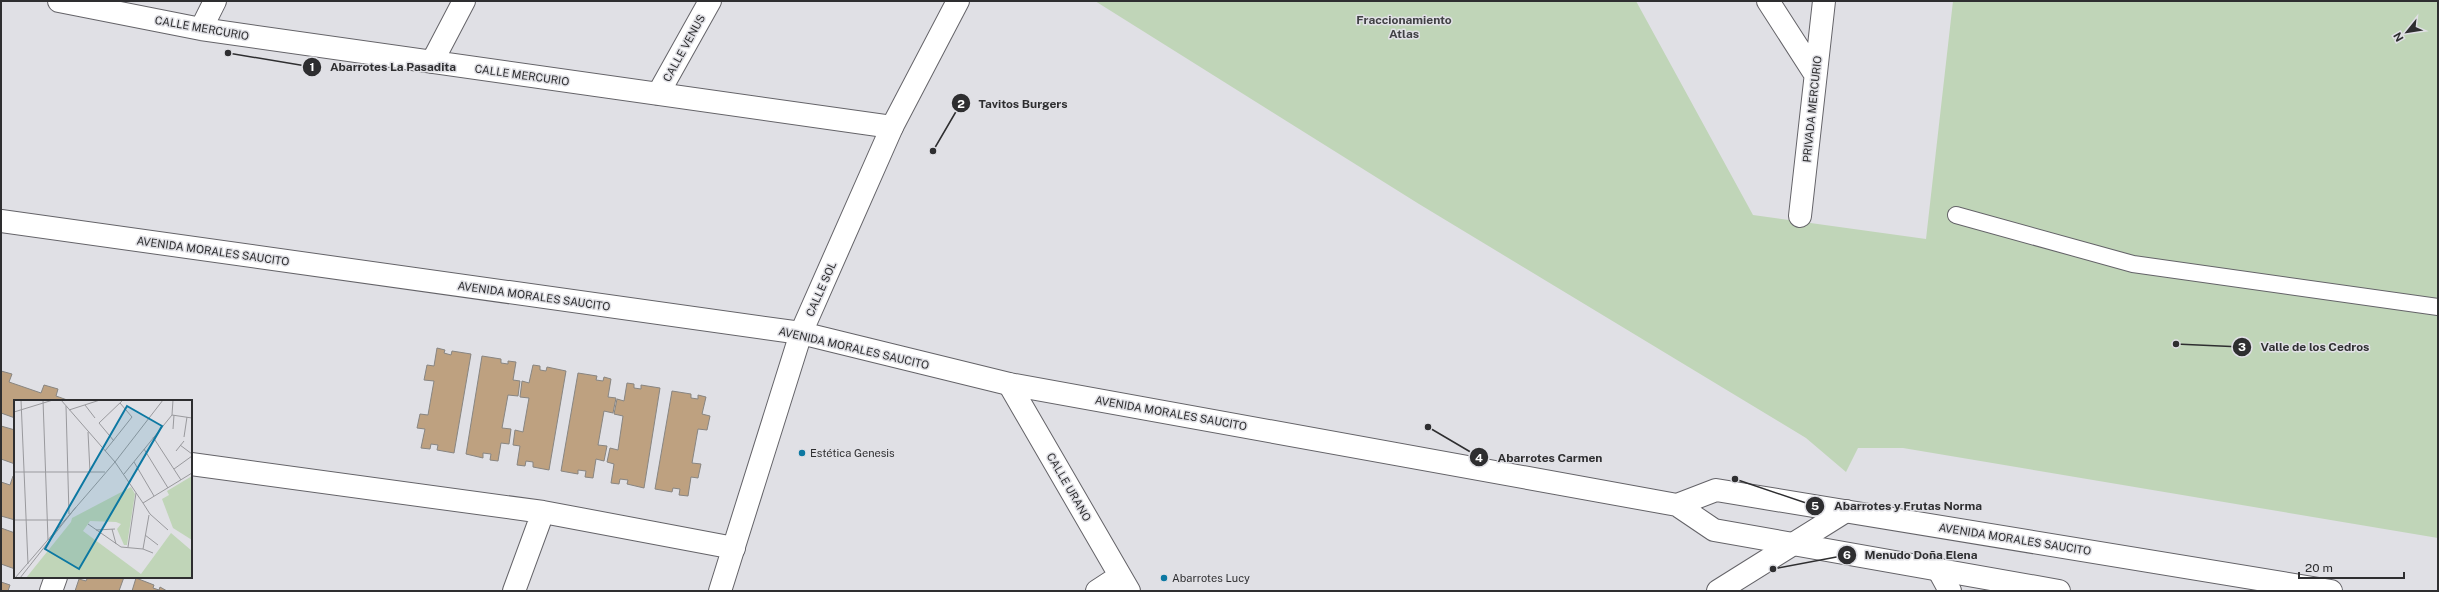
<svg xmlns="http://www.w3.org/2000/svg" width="2439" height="592" font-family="'Public Sans',sans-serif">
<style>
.green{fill:#c0d5b8}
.building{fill:#bea180;stroke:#888581}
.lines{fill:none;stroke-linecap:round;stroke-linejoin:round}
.service-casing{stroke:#646368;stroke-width:18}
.minor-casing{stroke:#646368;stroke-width:24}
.tertiary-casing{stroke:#646368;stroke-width:24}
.secondary-casing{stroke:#646368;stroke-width:24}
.service{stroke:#fff;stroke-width:16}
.minor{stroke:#fff;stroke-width:22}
.tertiary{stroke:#fff;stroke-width:22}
.secondary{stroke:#fff;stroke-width:22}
.poi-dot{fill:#0c78a2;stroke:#e0e0e5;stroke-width:1.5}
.labels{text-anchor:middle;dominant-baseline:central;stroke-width:3;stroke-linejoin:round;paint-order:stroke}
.street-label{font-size:11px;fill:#2e2e30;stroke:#e0e0e5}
.poi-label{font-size:11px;fill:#2e2e30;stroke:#e0e0e5;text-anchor:start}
.neighbourhood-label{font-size:12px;font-weight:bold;fill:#404044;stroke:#e0e0e5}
.inset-road{fill:none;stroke:#99999d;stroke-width:1}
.view{fill:#0c78a2;fill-opacity:0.15;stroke:#0c78a2;stroke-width:2}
.inset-edge{fill:none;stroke:#2e2e30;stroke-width:2}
.leader{fill:none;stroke:#2e2e30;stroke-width:1.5}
.callout-dot{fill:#2e2e30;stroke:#e0e0e5;stroke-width:1.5}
.mark-label{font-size:12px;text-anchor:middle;font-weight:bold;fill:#fff}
.callout-label{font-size:12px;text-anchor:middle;font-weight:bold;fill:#2e2e30;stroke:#e0e0e5;stroke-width:3;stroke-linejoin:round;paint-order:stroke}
</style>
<rect width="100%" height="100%" fill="#e0e0e5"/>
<path class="green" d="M1095,1H1636L1753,215L1926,239L1953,1H2438V538L1903,448H1858L1846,472L1806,438L1419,204Z"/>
<path class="building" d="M437,348L445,350L444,353L451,355L452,351L471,354L454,453L437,450L438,445L431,444L430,449L421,448L425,429L417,428L420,414L428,415L434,381L424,380L427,365L434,366Z
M482,356L501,359V363L508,364V361L516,362L513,380L520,381L518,396L508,395L502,428L511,429L509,444L501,443L498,461L490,460L491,454L483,453V458L466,454Z
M533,365L540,366V370L546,371L547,367L566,371L549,470L533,467V462L526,461L525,466L517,465L520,446L513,445L515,430L523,432L529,398L520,397L522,381L529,383Z
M1,371L12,374L9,382L41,393L44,385L58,389L56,396L70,401H15V418L1,413Z
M578,373L597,376L596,380L603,381L604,377L611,379L608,397L616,398L613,413L604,411L598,445L607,446L604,461L596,459L593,478L585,477L586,471L578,470V474L561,471Z
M627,383L634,384V388L641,389V385L660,388L644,488L627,484L628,480L620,479L619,484L611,483L614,464L607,462L610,448L618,450L623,416L614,414L617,399L624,401Z
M672,391L691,394V398L698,399V395L706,397L702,414L710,416L707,430L698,429L692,463L701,464L698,478L691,477L688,496L679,495L680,489L673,488L672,492L655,489Z
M1,426L15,430V464L1,459Z
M13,476L15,477V520L1,516V482L10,485Z
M1,528L15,533V569L1,564Z
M88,577H124L119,591H75L79,579L86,581Z
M136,578L154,585L153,588L159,590L160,587L167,591H132Z
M1,582L10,585L8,591H1Z"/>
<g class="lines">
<defs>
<path id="service" d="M1956,215L2133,264L2438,307"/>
<path id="minor" d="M59,1L201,29L892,127
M1768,1L1815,74
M201,29L215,1
M432,62L464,1
M658,94L710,1
M1800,216L1824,1
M1009,384L1129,591
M191,464L543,512L734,548
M1938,569L1950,591
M51,591L56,577
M514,591L543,512
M1097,591L1120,576
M1718,591L1846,511"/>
<path id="tertiary" d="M1,221L801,333"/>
<path id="secondary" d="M801,333L1009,384L1677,505L1714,530L2059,591
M1677,505L1716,490L2331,591
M720,591L801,333L892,127L958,1"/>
</defs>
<use href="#service" class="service-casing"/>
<use href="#minor" class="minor-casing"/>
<use href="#tertiary" class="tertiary-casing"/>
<use href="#secondary" class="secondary-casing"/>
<use href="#service" class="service"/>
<use href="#minor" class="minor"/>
<use href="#tertiary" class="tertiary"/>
<use href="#secondary" class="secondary"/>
</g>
<g class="poi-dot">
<circle cx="802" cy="453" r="4"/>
<circle cx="1164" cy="578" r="4"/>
</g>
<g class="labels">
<g class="street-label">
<text transform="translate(202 28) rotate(10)">CALLE MERCURIO</text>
<text transform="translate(684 48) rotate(-61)">CALLE VENUS</text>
<text transform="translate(522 75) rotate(8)">CALLE MERCURIO</text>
<text transform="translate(1812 109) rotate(-84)">PRIVADA MERCURIO</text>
<text transform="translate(213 251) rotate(8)">AVENIDA MORALES SAUCITO</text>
<text transform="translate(821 289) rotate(-66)">CALLE SOL</text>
<text transform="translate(534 296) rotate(8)">AVENIDA MORALES SAUCITO</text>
<text transform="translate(854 348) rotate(13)">AVENIDA MORALES SAUCITO</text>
<text transform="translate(1171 413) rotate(10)">AVENIDA MORALES SAUCITO</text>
<text transform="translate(1069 487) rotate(60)">CALLE URANO</text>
<text transform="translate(2015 539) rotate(9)">AVENIDA MORALES SAUCITO</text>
</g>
<g class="poi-label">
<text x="810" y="453">Estética Genesis</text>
<text x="1172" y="578">Abarrotes Lucy</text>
</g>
<g class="neighbourhood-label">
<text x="1404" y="20">Fraccionamiento<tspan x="1404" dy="14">Atlas</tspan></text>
</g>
</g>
<g transform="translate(14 400)">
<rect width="178" height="178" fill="#e0e0e5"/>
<path d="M178,76V140L159,128L148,99L155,95L153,91ZM117,87L121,94L113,145H110L103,129L107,124L102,122L76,121L69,131L127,174L157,133L178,151V178H12L57,122L58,118Z" fill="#c0d5b8"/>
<path class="inset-road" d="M7,0L14,164M29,0L34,140M47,0L101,62L129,103L178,73M71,5L81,18M52,6L55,114M55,10L86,0M0,12L39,0M158,15L178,18M159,29L160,15M74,32L76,72M139,37L167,80M170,37L173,17M100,41L85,23L109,0M166,45L178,54M130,49L154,88M91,51L118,17L106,3M162,51L170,41M101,62L149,0M120,62L140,96M160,69L178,56M0,72H91M110,74L158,15L159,0M129,103L136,114L154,130M0,120H49M74,124L107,147L129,149L139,153M98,129L102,144M82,130L101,129M131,135L144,145M114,147L122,93M129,149L135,115M1,178L101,62M6,178L62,107"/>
<path class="view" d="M113,6L148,26L65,169L31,149Z"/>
<rect width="178" height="178" class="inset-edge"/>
</g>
<path class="leader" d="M228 53L312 67M933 151L961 103M2176 344L2242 347M1428 427L1479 457M1735 479L1815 506M1773 569L1847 555"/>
<g class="callout-dot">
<circle cx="228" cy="53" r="4"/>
<circle cx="933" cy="151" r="4"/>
<circle cx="2176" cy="344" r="4"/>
<circle cx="1428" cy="427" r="4"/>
<circle cx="1735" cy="479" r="4"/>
<circle cx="1773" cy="569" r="4"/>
<circle cx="312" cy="67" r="10"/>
<circle cx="961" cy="103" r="10"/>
<circle cx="2242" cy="347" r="10"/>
<circle cx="1479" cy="457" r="10"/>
<circle cx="1815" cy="506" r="10"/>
<circle cx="1847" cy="555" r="10"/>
</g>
<g class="mark-label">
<text x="312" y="71">1</text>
<text x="961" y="108">2</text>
<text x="2242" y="351">3</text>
<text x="1479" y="462">4</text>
<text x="1815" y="510">5</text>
<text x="1847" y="559">6</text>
</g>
<g class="callout-label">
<text x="393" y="71">Abarrotes La Pasadita</text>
<text x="1023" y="108">Tavitos Burgers</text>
<text x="2315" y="351">Valle de los Cedros</text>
<text x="1550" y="462">Abarrotes Carmen</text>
<text x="1908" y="510">Abarrotes y Frutas Norma</text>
<text x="1921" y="559">Menudo Doña Elena</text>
</g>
<rect width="2439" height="592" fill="none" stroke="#2e2e30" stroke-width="4"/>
<g transform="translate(2407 32) rotate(240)" stroke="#e0e0e5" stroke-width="3" paint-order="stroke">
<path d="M0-3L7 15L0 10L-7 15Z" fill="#2e2e30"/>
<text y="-6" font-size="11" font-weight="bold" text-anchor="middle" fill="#2e2e30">N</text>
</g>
<path d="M2299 572v6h105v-6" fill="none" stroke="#2e2e30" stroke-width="2"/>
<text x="2305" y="572" font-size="12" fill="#2e2e30" stroke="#e0e0e5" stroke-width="3" paint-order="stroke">20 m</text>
</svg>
